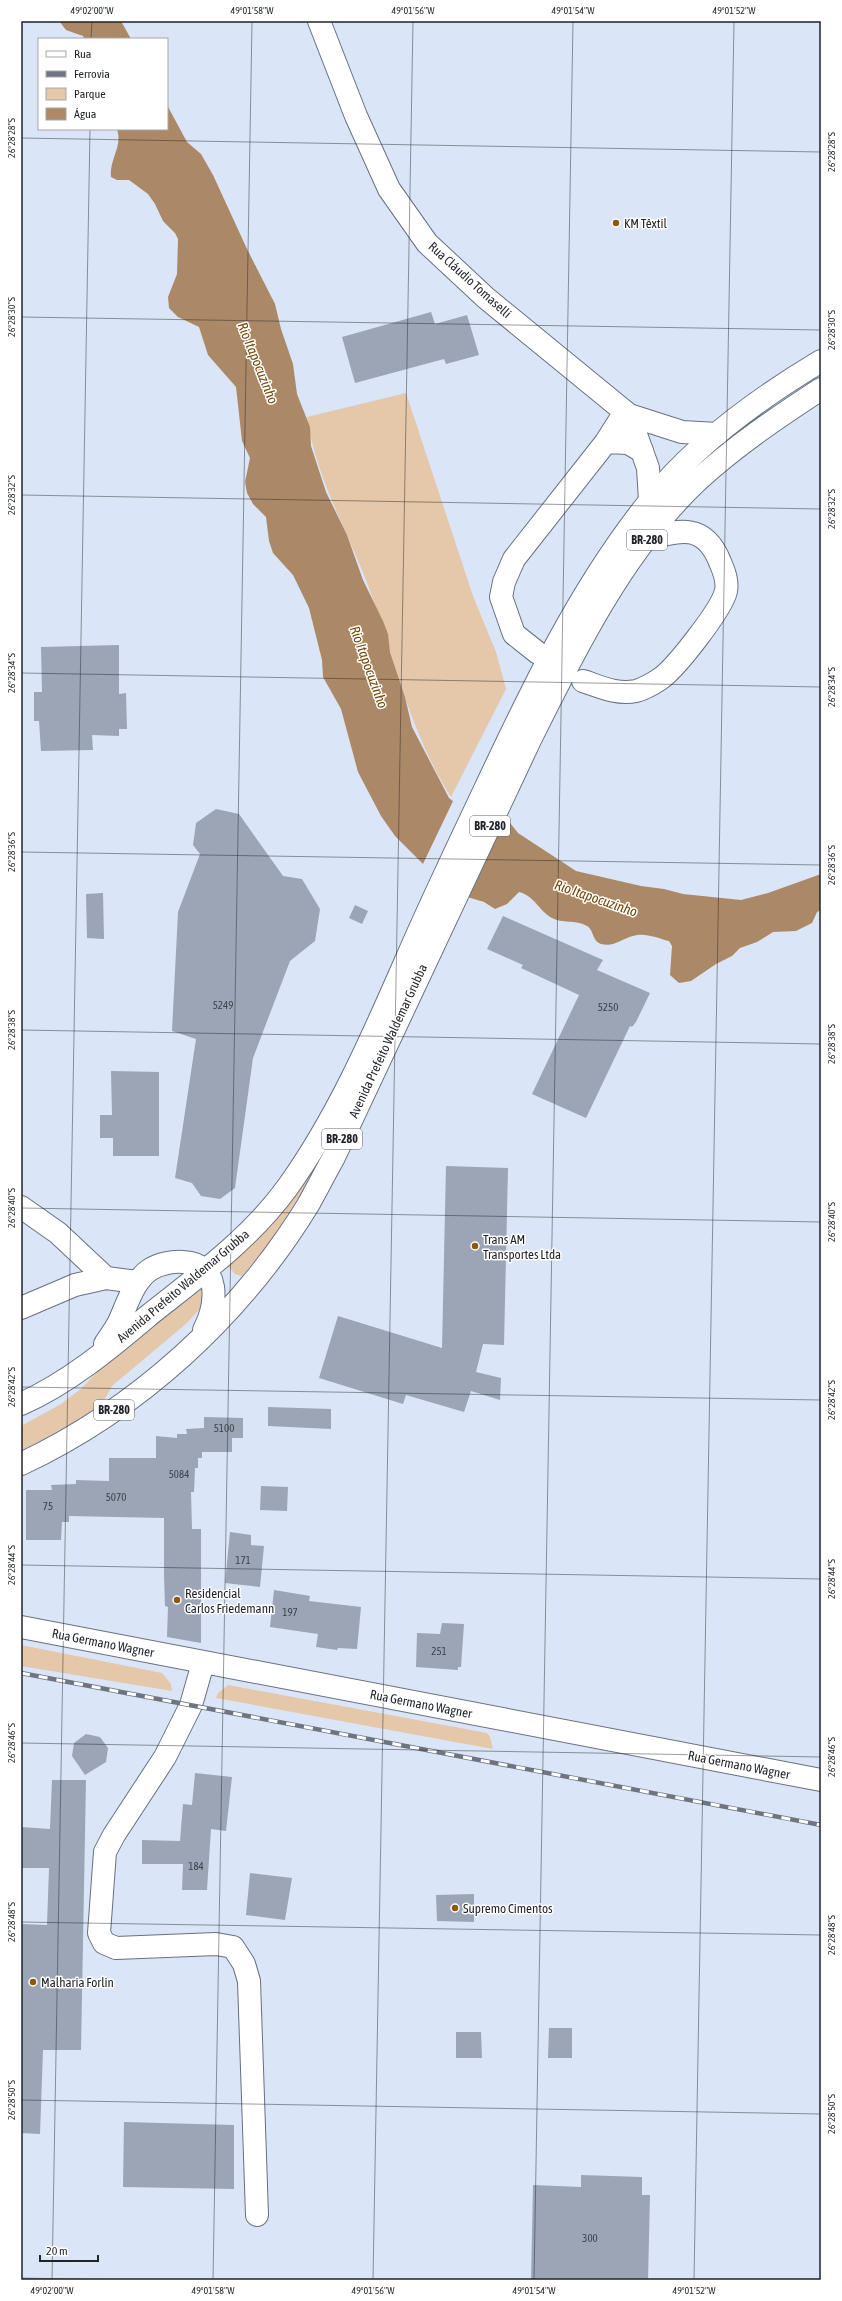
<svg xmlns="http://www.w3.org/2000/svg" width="842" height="2301" font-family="'Asap Condensed',sans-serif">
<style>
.green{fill:#e5c7aa}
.water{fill:#ac8966}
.pier{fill:#dae5f7}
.building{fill:#9ba5b6}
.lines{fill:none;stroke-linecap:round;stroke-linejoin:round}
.minor-casing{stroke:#677180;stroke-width:24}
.major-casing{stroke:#677180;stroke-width:24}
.highway-casing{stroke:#677180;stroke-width:24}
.minor{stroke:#fff;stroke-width:22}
.major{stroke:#fff;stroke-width:22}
.highway{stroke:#fff;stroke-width:22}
.rail-casing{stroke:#6e7580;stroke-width:4.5}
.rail{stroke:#fff;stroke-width:3;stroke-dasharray:9;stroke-linecap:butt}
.ticks{fill:none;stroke:#1f2329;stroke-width:1;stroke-opacity:0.45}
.poi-dot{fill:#8f580e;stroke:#fff;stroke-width:1.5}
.labels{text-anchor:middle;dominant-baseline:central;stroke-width:3;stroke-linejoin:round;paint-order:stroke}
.number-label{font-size:11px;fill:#3e444c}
.shield{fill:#fff;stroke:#626569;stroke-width:1}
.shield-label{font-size:12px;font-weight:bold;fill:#1f2329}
.poi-label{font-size:13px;fill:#1f2329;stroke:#fff;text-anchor:start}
.street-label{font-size:13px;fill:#1f2329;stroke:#fff}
.water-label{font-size:14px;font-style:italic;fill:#744603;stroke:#fff}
.neatline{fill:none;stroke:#1f2329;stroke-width:1.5}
.ticks-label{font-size:10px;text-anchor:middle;fill:#1f2329}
</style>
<rect width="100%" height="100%" fill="#dae5f7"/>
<path class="green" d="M406,393L473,596L496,652L506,689L451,797C410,733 395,659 369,588C347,529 317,481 307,417Z
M313,1174L268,1245L242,1276L235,1274L227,1265L259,1237Z
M203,1288V1305L187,1323L112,1386L102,1404L73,1423L21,1451V1426L61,1404L81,1389L99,1370Z
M21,1645L162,1673L171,1684L172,1691L21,1666Z
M228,1685L487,1733L490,1737L493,1749L216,1698L218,1693Z"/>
<path class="water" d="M59,21H121L131,39H84L83,36L66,30Z
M167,105L187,142L201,154L213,175L247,249L275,304L281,329L293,364L297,394L310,427L311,446L326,492L347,535L363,580L383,621L388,634L390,652L405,697L412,727L449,798L459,806L425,866L395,836L381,816L358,772L341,709L323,677L322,660L309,608L293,575L273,553L269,541L266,517L253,504L247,493L245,482L250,458L242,441L236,387L208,355L199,327L178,317L169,308L168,297L177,274L178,239L175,233L163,221L155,204L148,194L129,180H117L111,177C109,159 123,147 117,129H167Z
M503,814L518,833L576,871L641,886L664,889L683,894L741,900L768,893L821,874V910L817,912L812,923L796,931L773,932L757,942L740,948L732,956L716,964L691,981L679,983L670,975L672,946L669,941C658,938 644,932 633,936C621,939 615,947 601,944C592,941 594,930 587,926C576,919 562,924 552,918C538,910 535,896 519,892L507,904L495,909L484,902L464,896Z"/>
<path class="pier" d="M454,799L460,804H478L442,884L422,866Z"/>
<path class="building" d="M431,312L435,324L467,315L479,355L446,364L444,359L355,383L342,337Z
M119,645V694L126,693L127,729H119V736L92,735L93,750L41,751L39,721H34V692H42L41,647Z
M216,809L239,814L283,876L302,879L320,909L315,941L290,961L253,1058L235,1188L220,1199L201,1196L192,1183L175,1178L196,1039L172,1031L178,912L200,854L193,845L196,823Z
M103,893L104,939L87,938L86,894Z
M355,905L368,911L362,924L349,918Z
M503,916L603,960L597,970L650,993L636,1022L632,1027L630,1026L586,1118L532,1094L579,995L521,968L523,965L487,949Z
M111,1071L159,1072V1156H113V1138H100V1115H112Z
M446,1166L508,1168L504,1345L483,1344L476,1372L501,1378L500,1400L471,1391L464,1412L406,1395L403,1404L319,1378L338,1316L442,1348Z
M268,1407L331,1409V1429L268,1426Z
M204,1417L243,1418V1438H232V1452H202V1458H198V1468H195L194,1492H191L192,1529H201V1643L167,1637L168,1607L165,1606L164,1576V1518L69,1516V1522H62L61,1540H26V1490H52L51,1485L76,1484V1480L109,1481V1458H156V1436L177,1438V1434H187L186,1429L204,1428Z
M261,1486L288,1487L287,1511L260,1510Z
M230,1532L251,1535V1545L264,1546L260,1587L225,1583Z
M274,1590L310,1596L309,1601L361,1607L357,1649L338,1648L337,1650L316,1647L318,1634L270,1627Z
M442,1623L464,1624L461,1667H458V1670L416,1667L417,1633L440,1634Z
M86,1734L100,1737L108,1748L106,1762L85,1775L72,1756L74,1743Z
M195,1773L232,1777L226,1831L211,1829L207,1890H182L183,1864H142V1840L180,1841L183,1804L192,1805Z
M52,1780H86L81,2050H43L40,2134L21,2133V1924L47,1925L49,1868H21V1827L50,1829Z
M250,1873L292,1878L285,1920L246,1915Z
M474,1894V1922L437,1921L436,1895Z
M549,2028H572V2058H548Z
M456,2032H481L482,2058H456Z
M124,2122L234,2125V2189L123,2187Z
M581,2175L642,2177V2195H650L648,2280H531L533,2185L581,2187Z"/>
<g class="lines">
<defs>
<path id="minor" d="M21,1207L58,1233L106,1278
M21,1308L75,1285L106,1278L137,1282
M21,1627L821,1780
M203,1663L191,1705L165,1757L114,1835L105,1852L99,1933L104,1943L116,1948L216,1944L233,1947L244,1964L249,1981L257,2215"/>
<path id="major" d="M319,21L356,116L389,189L427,243L486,298L629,415L682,432L717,434
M629,415L648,468L650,501"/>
<path id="highway" d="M606,442L628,443L642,451
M538,653L514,634L501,597L504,582L514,559L606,442L625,412
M583,681C601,687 617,695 636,691C643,689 654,683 660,679C676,668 722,609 726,591C728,581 724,571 720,562C705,524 681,529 647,539
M105,1344C109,1338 114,1331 118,1324C127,1306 133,1280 151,1269C159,1264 173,1261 183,1262C222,1264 217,1304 204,1330
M21,1404C68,1383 109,1349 148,1316C197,1277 250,1239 287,1188C341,1113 377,1026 414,942C437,890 461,840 485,789C532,689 580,588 649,502C695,444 759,398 821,361
M21,1464C138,1409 240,1316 308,1205C317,1189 325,1173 334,1157L530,740C574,651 624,550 697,481C735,446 778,417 821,389"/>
</defs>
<use href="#minor" class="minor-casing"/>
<use href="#major" class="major-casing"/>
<use href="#highway" class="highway-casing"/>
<use href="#minor" class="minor"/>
<use href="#major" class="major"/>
<use href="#highway" class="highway"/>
<defs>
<path id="rail" d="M21,1673L821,1825"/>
</defs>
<use href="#rail" class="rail-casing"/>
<use href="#rail" class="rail"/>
</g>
<path class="ticks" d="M91,39L92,21M21,138L821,152M21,317L821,330M21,495L821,509M21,673L821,687M21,852L821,865M21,1030L821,1044M21,1208L821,1222M21,1387L821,1400M21,1565L821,1579M21,1743L821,1757M21,1922L821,1935M21,2100L821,2114M21,2278L125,2280M52,2280L90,129M213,2280L252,21M373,2280L413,21M534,2280L573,21M694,2280L734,21"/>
<g class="poi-dot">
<circle cx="616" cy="223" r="4"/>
<circle cx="475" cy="1246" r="4"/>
<circle cx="177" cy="1600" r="4"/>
<circle cx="455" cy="1908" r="4"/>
<circle cx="33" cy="1982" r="4"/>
</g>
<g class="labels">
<g class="number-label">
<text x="223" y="1005">5249</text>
<text x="608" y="1007">5250</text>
<text x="224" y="1428">5100</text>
<text x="179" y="1474">5084</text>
<text x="116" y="1497">5070</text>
<text x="48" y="1506">75</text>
<text x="243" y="1560">171</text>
<text x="290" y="1612">197</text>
<text x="439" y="1651">251</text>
<text x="196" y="1866">184</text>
<text x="590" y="2238">300</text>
</g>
<g class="shield">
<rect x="627" y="530" width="40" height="20" rx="3"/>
<rect x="470" y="816" width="40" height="20" rx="3"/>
<rect x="322" y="1129" width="40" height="20" rx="3"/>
<rect x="94" y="1400" width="40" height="20" rx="3"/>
</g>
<g class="shield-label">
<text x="647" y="540">BR-280</text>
<text x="490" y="826">BR-280</text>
<text x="342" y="1139">BR-280</text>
<text x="114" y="1410">BR-280</text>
</g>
<g class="poi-label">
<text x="624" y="223">KM Têxtil</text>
<text x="483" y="1239">Trans AM<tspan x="483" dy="15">Transportes Ltda</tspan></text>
<text x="185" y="1593">Residencial<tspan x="185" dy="15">Carlos Friedemann</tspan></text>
<text x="463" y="1908">Supremo Cimentos</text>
<text x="41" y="1982">Malharia Forlin</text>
</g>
<g class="street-label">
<text transform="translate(470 280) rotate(42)">Rua Cláudio Tomaselli</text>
<text transform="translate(388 1041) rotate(-65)">Avenida Prefeito Waldemar Grubba</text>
<text transform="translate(183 1286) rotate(-40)">Avenida Prefeito Waldemar Grubba</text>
<text transform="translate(103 1643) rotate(11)">Rua Germano Wagner</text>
<text transform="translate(421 1704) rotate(11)">Rua Germano Wagner</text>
<text transform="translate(739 1765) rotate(11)">Rua Germano Wagner</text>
</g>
<g class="water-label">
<text transform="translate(258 363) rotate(68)">Rio Itapocuzinho</text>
<text transform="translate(369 667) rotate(70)">Rio Itapocuzinho</text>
<text transform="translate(596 898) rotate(19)">Rio Itapocuzinho</text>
</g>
</g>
<rect width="842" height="2301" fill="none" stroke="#ffffff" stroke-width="44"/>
<rect x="38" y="38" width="130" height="92" fill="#ffffff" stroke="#a5a7a9"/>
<rect x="46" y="51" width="20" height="6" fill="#ffffff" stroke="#a5a7a9"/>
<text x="74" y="58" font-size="12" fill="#1f2329">Rua</text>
<rect x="46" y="71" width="20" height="6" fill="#6e7580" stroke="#a5a7a9"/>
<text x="74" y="78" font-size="12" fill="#1f2329">Ferrovia</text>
<rect x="46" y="88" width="20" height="12" fill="#e5c7aa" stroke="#a5a7a9"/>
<text x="74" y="98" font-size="12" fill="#1f2329">Parque</text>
<rect x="46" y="108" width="20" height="12" fill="#ac8966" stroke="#a5a7a9"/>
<text x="74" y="118" font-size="12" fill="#1f2329">Água</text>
<path d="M40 2255v6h58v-6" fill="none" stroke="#1f2329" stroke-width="2"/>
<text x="46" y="2255" font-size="12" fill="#1f2329" stroke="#ffffff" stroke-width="3" paint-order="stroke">20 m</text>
<rect x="22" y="22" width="798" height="2257" class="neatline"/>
<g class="ticks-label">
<text x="92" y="14">49°02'00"W</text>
<text x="252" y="14">49°01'58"W</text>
<text x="413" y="14">49°01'56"W</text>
<text x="573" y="14">49°01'54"W</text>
<text x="734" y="14">49°01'52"W</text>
<text transform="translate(11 138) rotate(-90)" y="4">26°28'28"S</text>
<text transform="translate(831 152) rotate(-90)" y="4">26°28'28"S</text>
<text transform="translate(11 317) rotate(-90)" y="4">26°28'30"S</text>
<text transform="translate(831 330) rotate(-90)" y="4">26°28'30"S</text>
<text transform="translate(11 495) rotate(-90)" y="4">26°28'32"S</text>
<text transform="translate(831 509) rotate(-90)" y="4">26°28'32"S</text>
<text transform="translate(11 673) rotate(-90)" y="4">26°28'34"S</text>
<text transform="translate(831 687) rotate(-90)" y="4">26°28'34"S</text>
<text transform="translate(11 852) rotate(-90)" y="4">26°28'36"S</text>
<text transform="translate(831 865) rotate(-90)" y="4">26°28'36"S</text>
<text transform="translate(11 1030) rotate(-90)" y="4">26°28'38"S</text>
<text transform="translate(831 1044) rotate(-90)" y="4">26°28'38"S</text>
<text transform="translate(11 1208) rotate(-90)" y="4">26°28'40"S</text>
<text transform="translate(831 1222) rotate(-90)" y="4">26°28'40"S</text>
<text transform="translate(11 1387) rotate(-90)" y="4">26°28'42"S</text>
<text transform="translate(831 1400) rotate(-90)" y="4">26°28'42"S</text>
<text transform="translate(11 1565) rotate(-90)" y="4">26°28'44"S</text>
<text transform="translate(831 1579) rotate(-90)" y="4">26°28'44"S</text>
<text transform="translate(11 1743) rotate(-90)" y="4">26°28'46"S</text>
<text transform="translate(831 1757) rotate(-90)" y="4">26°28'46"S</text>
<text transform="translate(11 1922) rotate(-90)" y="4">26°28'48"S</text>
<text transform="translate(831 1935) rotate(-90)" y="4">26°28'48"S</text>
<text transform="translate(11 2100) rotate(-90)" y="4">26°28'50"S</text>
<text transform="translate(831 2114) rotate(-90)" y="4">26°28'50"S</text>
<text x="52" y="2294">49°02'00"W</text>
<text x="213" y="2294">49°01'58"W</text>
<text x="373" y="2294">49°01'56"W</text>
<text x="534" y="2294">49°01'54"W</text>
<text x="694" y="2294">49°01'52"W</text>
</g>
</svg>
